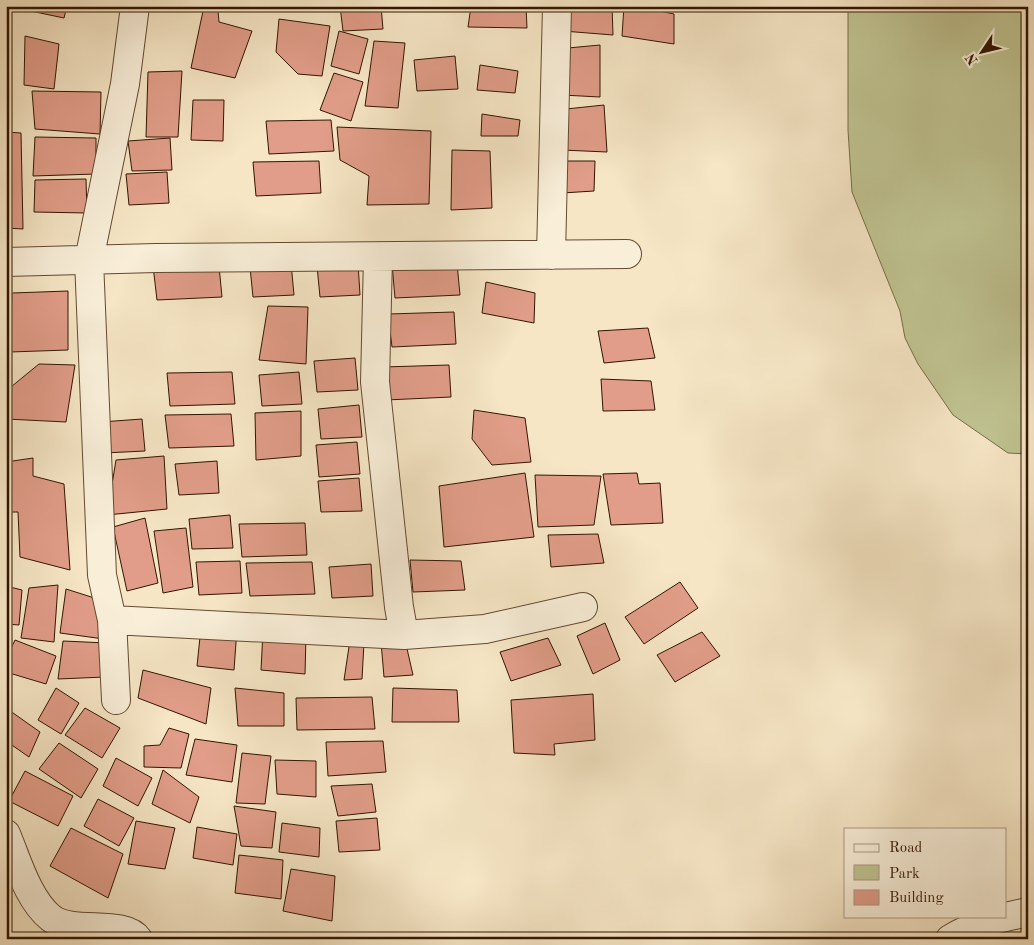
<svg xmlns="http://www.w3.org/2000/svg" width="1034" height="945" font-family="'Old Standard TT',serif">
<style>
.green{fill:#c0c492;stroke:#796c49}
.building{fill:#e19d89;stroke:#321500}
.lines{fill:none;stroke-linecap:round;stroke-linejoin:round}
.minor-casing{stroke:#634931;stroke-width:30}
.minor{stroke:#f9efd9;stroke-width:28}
</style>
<rect width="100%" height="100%" fill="#f6e6c5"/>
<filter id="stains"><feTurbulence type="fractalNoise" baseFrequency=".004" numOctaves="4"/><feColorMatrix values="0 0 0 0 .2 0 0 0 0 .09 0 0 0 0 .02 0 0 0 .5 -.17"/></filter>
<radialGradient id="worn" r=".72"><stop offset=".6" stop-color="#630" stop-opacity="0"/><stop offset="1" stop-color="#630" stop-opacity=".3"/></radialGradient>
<path class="green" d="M848,6H1028V454L1008,453L953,415L918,364L905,338L900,311L852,192L848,130Z"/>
<path class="building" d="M7,6H67L64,18Z
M340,6H381L383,29L343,31Z
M471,6H526L527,28L468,27Z
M561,6H612L613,35L563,31Z
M624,6H636L674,14V44L622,36Z
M203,11H218L219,22L252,31L235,78L191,68Z
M279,19L330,26L322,76L298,74L276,52Z
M339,31L368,39L359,74L331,66Z
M25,36L59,44L54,89L24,85Z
M374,41L405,43L398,108L365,106Z
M600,45V97L562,95L568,48Z
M455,56L458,89L417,91L414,60Z
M480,65L518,71L515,93L477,90Z
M182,71L178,137H146L148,72Z
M334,73L363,82L351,121L320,110Z
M32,91L101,92L100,134L35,129Z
M193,100H224L223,141L191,140Z
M604,105L607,152L562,150L566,109Z
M482,114L520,120L518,136H481Z
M331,120L334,151L269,154L266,121Z
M337,127L431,131L429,204L367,205L369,176L340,160Z
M6,132L21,133L23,229L6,228Z
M35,137L96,138V174L33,176Z
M170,138L172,170L132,171L128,141Z
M452,150L490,151L492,208L451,210Z
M319,161L321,193L256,196L253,162Z
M563,161H595L594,191L562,193Z
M167,172L169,203L129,205L126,174Z
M86,179L87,213L34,212L35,180Z
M291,263L294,295L253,297L250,267Z
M358,263L360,295L320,297L317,266Z
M457,263L460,295L395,298L392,264Z
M153,266H219L222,297L157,300Z
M486,282L535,293L534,323L482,313Z
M68,291V350L10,352L12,293Z
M268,306L308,307L306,364L259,360Z
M454,312L456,344L392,347L388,314Z
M648,328L655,358L604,363L598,331Z
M355,358L358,390L317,392L314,361Z
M39,364L75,365L66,422L6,419V391Z
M449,365L451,397L386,400L383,367Z
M232,372L235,404L170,406L167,373Z
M299,372L302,404L262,406L259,375Z
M601,379L651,381L655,410L603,411Z
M359,405L362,437L321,439L318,409Z
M474,410L525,418L531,462L492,465L472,439Z
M301,411V456L256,460L255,413Z
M231,414L234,446L169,448L165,415Z
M142,419L145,451L104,453L101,422Z
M357,442L360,474L319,477L316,445Z
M164,456L167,509L107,515L116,460Z
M33,458V476L64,484L70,570L20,557L18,512H6V462Z
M217,461L219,493L179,495L175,464Z
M525,473L534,537L444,547L439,486Z
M637,473L639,484L660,483L663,523L611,525L603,474Z
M535,475L601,476L594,525L538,527Z
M359,478L362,511L321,512L318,481Z
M230,515L233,548L192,549L189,519Z
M145,518L158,583L127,591L113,527Z
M305,523L307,555L242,557L239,524Z
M186,528L193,587L163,593L154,531Z
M598,534L604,563L551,567L548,535Z
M410,560L461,561L465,590L413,592Z
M240,561L242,593L199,595L196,562Z
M312,562L315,594L250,596L246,563Z
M371,564L373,596L332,598L329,567Z
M680,582L698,608L644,644L625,617Z
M58,585L54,642L21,638L29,588Z
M6,586L22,590L19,625L6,624Z
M66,589L104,601V639L60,633Z
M605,623L620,660L593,674L577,636Z
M201,627L237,629L234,670L197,666Z
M263,631L306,636L305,674L261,670Z
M702,632L720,656L675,682L657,655Z
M548,638L561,665L511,681L500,652Z
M15,640L56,656L46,684L6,672V659Z
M350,640L364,643L362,679L344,680Z
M405,640L413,675L384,677L381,642Z
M63,641L107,643L105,677L58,679Z
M143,670L211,688L206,724L138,698Z
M56,688L79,703L61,734L38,720Z
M235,688L284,693V726H238Z
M393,688L457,690L459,722H392Z
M593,694L595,740L554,744L555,755L514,753L511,700Z
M372,697L375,729L297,730L296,698Z
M6,708L40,732L29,757L6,741Z
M85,708L120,728L102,758L65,735Z
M169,728L189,734L181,768L144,767V746L160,745Z
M195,739L237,745L232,782L186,775Z
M383,741L386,772L328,776L326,742Z
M59,743L98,769L81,798L39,769Z
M242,753L271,756L265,804L236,803Z
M116,758L152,778L138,806L103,786Z
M275,760L316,761V797L277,794Z
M163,770L199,797L190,823L152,804Z
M25,771L73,796L58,826L9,801Z
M372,784L376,812L338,816L331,786Z
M98,799L134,818L119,846L84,826Z
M234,806L276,812L272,848L241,846Z
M377,818L380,850L339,852L336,821Z
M136,821L175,828L165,869L128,864Z
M282,823L320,828L319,857L279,852Z
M197,827L237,834L233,865L193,858Z
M71,828L123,854L108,898L50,866Z
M239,855L283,860L281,899L235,893Z
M291,869L335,876L332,921L283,911Z"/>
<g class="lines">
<defs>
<path id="minor" d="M135,6L125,84L89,260L102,575L112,620L404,635
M551,255L557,6
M378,257L375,382L399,607L404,635L485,629L583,607
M6,262L156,258L627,254
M112,620L116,700
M6,834C17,860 28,900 51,918C72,935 124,919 138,939
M950,939C975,924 1000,918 1028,912"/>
</defs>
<use href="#minor" class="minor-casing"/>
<use href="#minor" class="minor"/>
</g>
<rect width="1034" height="945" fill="none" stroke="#f6e6c5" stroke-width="25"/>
<rect x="8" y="8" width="1019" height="930" fill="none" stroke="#321500" stroke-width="2.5"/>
<rect x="12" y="12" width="1009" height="920" fill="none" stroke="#321500"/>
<rect x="844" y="828" width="162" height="90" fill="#f9efd9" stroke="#a99882"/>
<rect x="854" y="844" width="25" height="8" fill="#f9efd9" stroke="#a99882"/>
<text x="889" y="852" font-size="15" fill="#321500">Road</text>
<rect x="854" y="865" width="25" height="15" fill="#c0c492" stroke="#a99882"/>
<text x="889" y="878" font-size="15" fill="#321500">Park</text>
<rect x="854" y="890" width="25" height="15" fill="#e19d89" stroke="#a99882"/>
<text x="889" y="902" font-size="15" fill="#321500">Building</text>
<g transform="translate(982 52) rotate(235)" stroke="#f9efd9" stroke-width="4" paint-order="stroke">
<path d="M0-4L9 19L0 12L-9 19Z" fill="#321500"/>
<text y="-8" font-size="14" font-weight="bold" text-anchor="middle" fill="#321500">N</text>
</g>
<rect width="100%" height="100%" filter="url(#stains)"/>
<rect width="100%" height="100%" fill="url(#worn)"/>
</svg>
